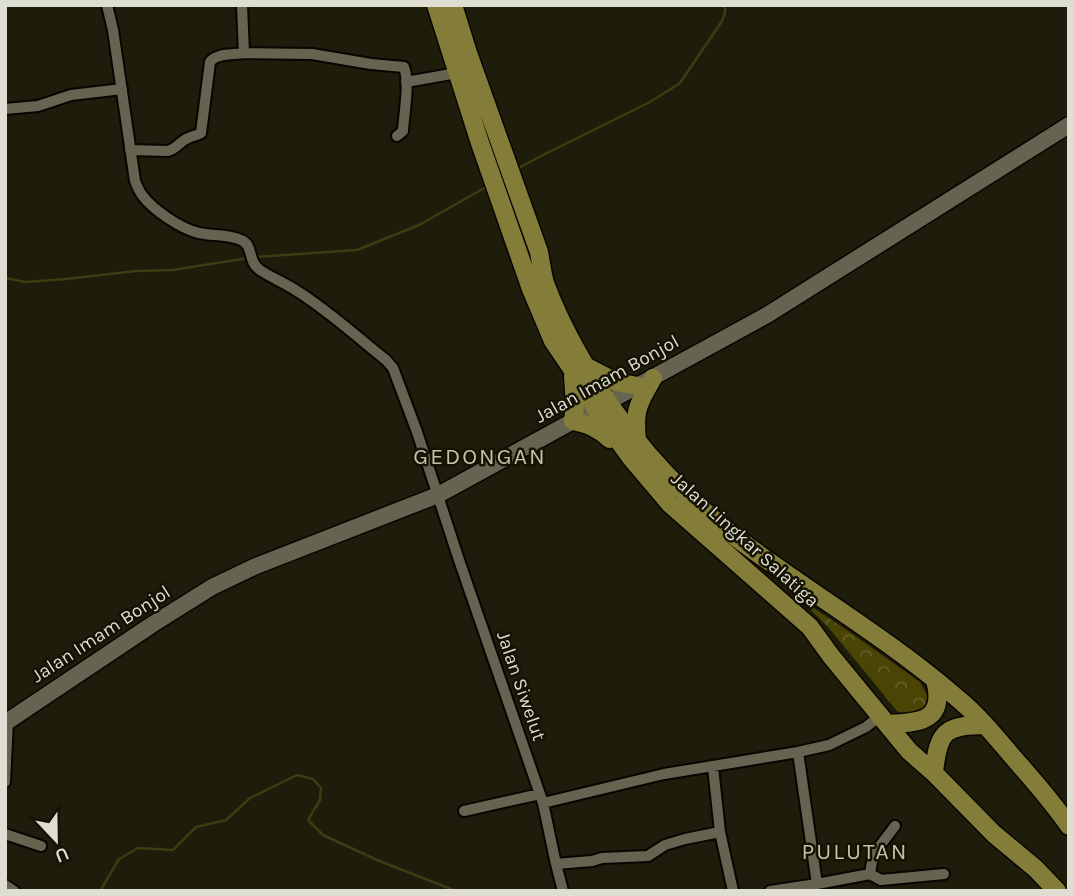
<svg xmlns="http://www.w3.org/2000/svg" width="1074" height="896" font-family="Karla,sans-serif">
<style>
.forest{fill:url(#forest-crowns)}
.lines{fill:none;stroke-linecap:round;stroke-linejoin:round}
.stream{stroke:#3f3b12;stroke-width:2.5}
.minor-casing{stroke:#080600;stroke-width:14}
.secondary-casing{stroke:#080600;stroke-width:19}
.trunk-casing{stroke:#080600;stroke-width:21}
.minor{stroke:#666451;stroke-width:10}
.secondary{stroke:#666451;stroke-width:16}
.trunk{stroke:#847d3a;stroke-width:18}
.labels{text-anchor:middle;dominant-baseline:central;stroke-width:5;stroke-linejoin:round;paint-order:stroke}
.street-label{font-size:19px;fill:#deded2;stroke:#151303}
.quarter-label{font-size:23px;letter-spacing:2px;fill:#c2c1aa;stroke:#151303}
</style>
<defs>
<pattern id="forest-crowns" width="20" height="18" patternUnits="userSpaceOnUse" patternTransform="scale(1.75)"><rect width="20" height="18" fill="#4a4504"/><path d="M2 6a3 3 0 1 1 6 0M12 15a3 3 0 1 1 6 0" fill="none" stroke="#645f28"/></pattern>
</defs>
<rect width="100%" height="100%" fill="#1e1c0a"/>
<path class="forest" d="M812,607L851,633L920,682L928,697V705C918,714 910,718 897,711L828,627L810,609Z"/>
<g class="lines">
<path class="stream" d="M515,170L541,156L650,102L680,83L722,21L725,13V5
M255,257L357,250L419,225L488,186
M5,278L25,282L66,279L136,271L173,270L248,258
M100,891L119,859L138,848L173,850L196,827L226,820L250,798L297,775L313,779L321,788L320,800L308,820L323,835L377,860L456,891"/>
<defs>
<path id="minor" d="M107,5L113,30L135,181C137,186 139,191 142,195C153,210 181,229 199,233C213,236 228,234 241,240C254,245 247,261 260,270C272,278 285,283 297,291C329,311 357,337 386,360L393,368L417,432L459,560L543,803L556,864L563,891
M244,53L312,54L371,64L404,67C410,83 404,113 403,131L397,136
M406,82L457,73
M5,109L38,106L71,95L122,89
M130,150L168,151C176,149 179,143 186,139C191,136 196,136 201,133L210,62C216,53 233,55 244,53L242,5
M798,752L817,884
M713,767L720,832L733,891
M5,782L8,721
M543,803L664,774L798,752L829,745L866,727L880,716
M464,811L540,794
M5,834L41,846
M556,864L592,861L602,858L648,856L665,845L685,839L720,832
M870,874L873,855L895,826
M5,885L14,891
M770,891L817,884L870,874L881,880L944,874"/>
<path id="secondary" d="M5,723L153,624L212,587L256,566L438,495L767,315L1069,125"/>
<path id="trunk" d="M436,5L480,143L531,289L553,341L572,369L596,409L631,458L670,504L810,627L831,656L909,751L934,773L994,834L1036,869L1057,891
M453,5L468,53L539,252C541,262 542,273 545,283C554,308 566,332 579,355C617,425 674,490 738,539C810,593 889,639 957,698C978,715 995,736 1012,756C1032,779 1052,801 1069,826
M585,366L616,382L638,386
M573,376L575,406L573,421C588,424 598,428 610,439
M637,441C634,408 638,405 653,378
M887,724C920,723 946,721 935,680
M934,773C938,732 944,725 985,725"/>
</defs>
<use href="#minor" class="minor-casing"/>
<use href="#secondary" class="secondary-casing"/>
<use href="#trunk" class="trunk-casing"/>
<use href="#minor" class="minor"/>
<use href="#secondary" class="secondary"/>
<use href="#trunk" class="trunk"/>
</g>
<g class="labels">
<g class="street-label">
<text transform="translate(607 379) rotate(-29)">Jalan Imam Bonjol</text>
<text transform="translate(745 540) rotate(42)">Jalan Lingkar Salatiga</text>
<text transform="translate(101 634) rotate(-33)">Jalan Imam Bonjol</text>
<text transform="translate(521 686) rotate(71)">Jalan Siwelut</text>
</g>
<g class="quarter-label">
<text x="480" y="456">GEDONGAN</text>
<text x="855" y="851">PULUTAN</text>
</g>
</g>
<rect width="1074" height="896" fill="none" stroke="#deded2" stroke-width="14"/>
<g transform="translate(56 840) rotate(158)" stroke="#151303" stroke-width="5" paint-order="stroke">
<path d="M0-5L12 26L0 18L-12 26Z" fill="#deded2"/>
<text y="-10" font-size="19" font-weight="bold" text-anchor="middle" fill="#deded2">U</text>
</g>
</svg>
